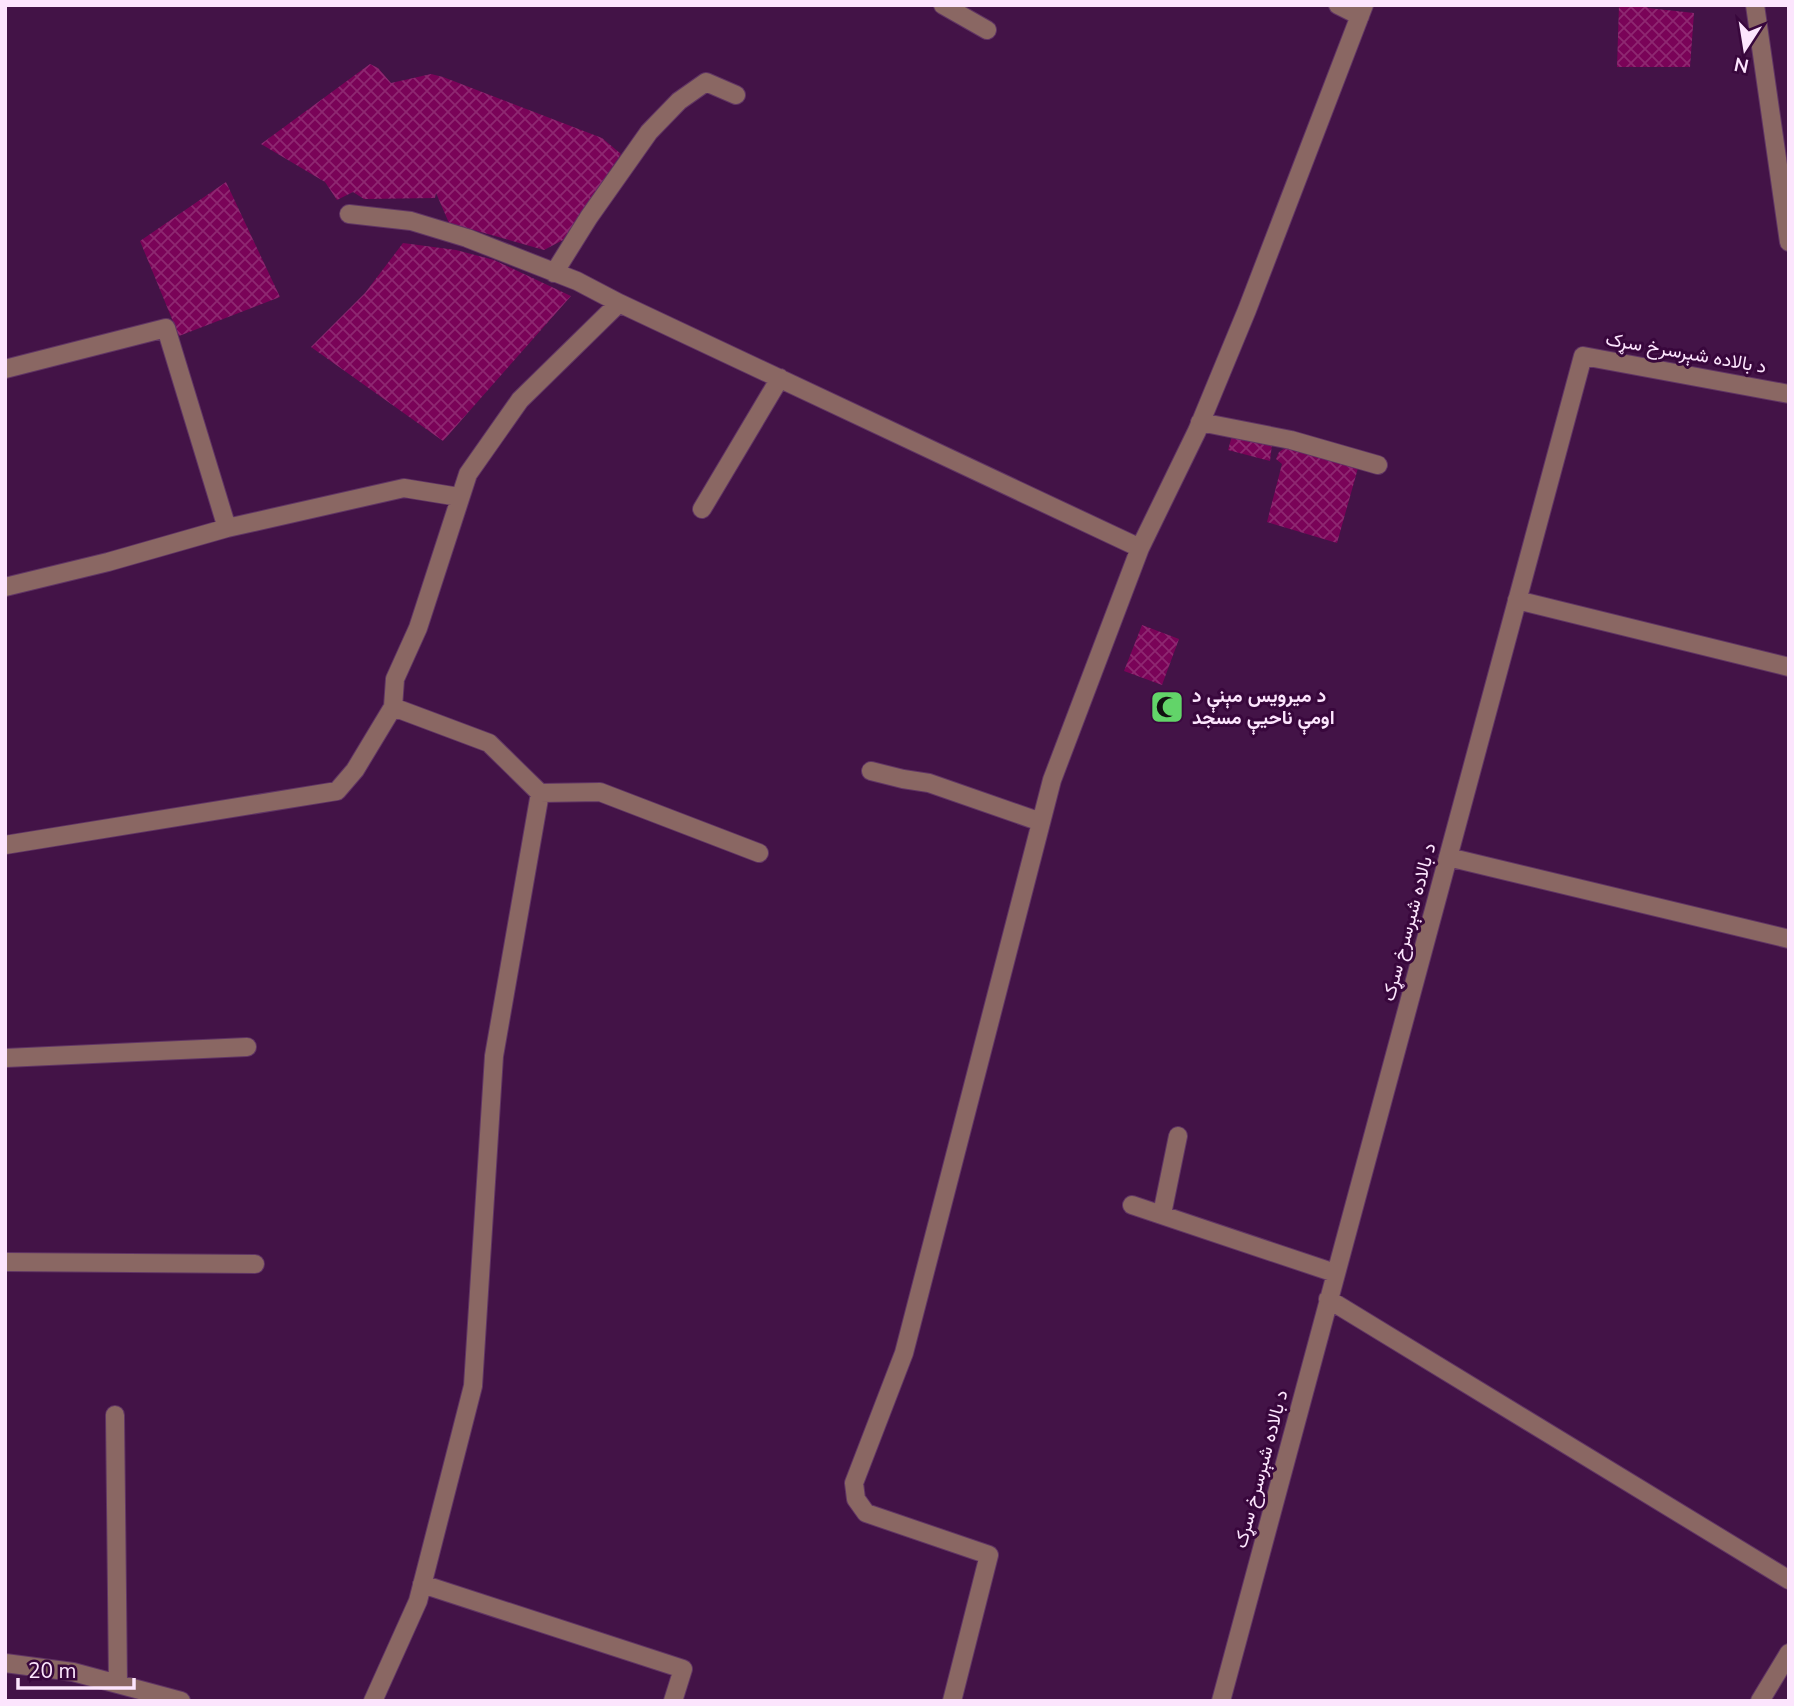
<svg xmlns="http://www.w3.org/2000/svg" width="1794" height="1706" font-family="'Nunito Sans',Vazirmatn,sans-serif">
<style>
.building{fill:url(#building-cross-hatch)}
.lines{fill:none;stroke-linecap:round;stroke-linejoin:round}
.street-casing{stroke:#613564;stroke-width:20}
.street{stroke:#8a6763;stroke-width:18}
.labels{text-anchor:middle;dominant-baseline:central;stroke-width:6;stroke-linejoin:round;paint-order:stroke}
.street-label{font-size:19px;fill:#fce5fd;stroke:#38073c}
.poi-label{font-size:19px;font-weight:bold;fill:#fce5fd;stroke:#38073c;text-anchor:start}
</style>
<defs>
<pattern id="building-cross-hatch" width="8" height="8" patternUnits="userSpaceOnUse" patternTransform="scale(1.75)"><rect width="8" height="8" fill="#7a0358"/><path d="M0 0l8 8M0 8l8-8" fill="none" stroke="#8e2871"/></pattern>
</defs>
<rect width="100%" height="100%" fill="#431347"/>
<path class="building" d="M1619,5H1646L1648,8L1694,13L1690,67H1617Z
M370,64L378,68L391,83L431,74L443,77L602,138L621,154L563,240L544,250L449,223L436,193L435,198L364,199L353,192L337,200L325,182L261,144Z
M226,182L280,297L179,336L140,241Z
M403,243L456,250L494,260L571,296L443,441L311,347L365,293Z
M1232,436L1272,444L1270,461L1228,450Z
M1288,446L1297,452L1314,453L1358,468L1337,543L1267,522L1282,464L1276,459L1279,452Z
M1142,625L1179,639L1162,685L1124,671Z"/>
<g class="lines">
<defs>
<path id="street" d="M943,5L987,30
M1338,5L1360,16
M1755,5L1789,242
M349,214L411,221L467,238L577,281L619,303
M554,273L589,217L649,132L679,101L706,82L736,95
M5,369L166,328L227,528
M1200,422L1291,440L1378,465
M702,509L780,378
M5,587L108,562L227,528L404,488L459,497
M1517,600L1789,667
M871,771L903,779L929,783L1041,822
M540,793L600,792L759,853
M5,845L337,791L355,770L393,707L395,679L418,628L468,474L520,400L619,303L1140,548
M1448,857L1789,939
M5,1058L247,1047
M1132,1205L1335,1273
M1162,1214L1178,1136
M5,1262L255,1264
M1328,1299L1789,1580
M115,1415L118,1684
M422,1584L683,1669L673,1701
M5,1663L73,1672L181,1701
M373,1701L418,1601L473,1386L494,1056L540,793L489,743L393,707
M952,1701L989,1555L866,1513L856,1499L854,1483L904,1353L1052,780L1140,548L1197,431L1247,310L1364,5
M1221,1701L1583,356L1789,394
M1760,1701L1789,1653"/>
</defs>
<use href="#street" class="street-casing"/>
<use href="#street" class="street"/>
</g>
<defs>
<symbol id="mosque-square" viewBox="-11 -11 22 22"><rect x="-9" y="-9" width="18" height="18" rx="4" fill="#62d469" stroke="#38073c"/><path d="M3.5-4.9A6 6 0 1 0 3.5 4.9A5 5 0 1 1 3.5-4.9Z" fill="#111"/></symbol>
</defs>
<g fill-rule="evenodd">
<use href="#mosque-square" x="1148" y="688" width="38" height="38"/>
</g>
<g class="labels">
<g class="street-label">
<text transform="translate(1686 353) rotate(10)">د بالاده شېرسرخ سړک</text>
<text transform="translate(1409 922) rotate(-75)">د بالاده شېرسرخ سړک</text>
<text transform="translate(1261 1469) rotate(-75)">د بالاده شېرسرخ سړک</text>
</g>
<g class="poi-label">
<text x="1192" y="696">د ميرویس مېنې د<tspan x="1192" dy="22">اومې ناحيې مسجد</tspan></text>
</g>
</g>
<rect width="1794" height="1706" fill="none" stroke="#fce5fd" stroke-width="14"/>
<g transform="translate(1745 49) rotate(192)" stroke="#38073c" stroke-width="5" paint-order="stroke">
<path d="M0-5L12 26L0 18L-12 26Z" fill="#fce5fd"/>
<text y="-10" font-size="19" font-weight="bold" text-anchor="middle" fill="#fce5fd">N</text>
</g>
<path d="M18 1678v10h116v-10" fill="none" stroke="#fce5fd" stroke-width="3.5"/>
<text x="28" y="1678" font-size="21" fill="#fce5fd" stroke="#38073c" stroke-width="5" paint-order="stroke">20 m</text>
</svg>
